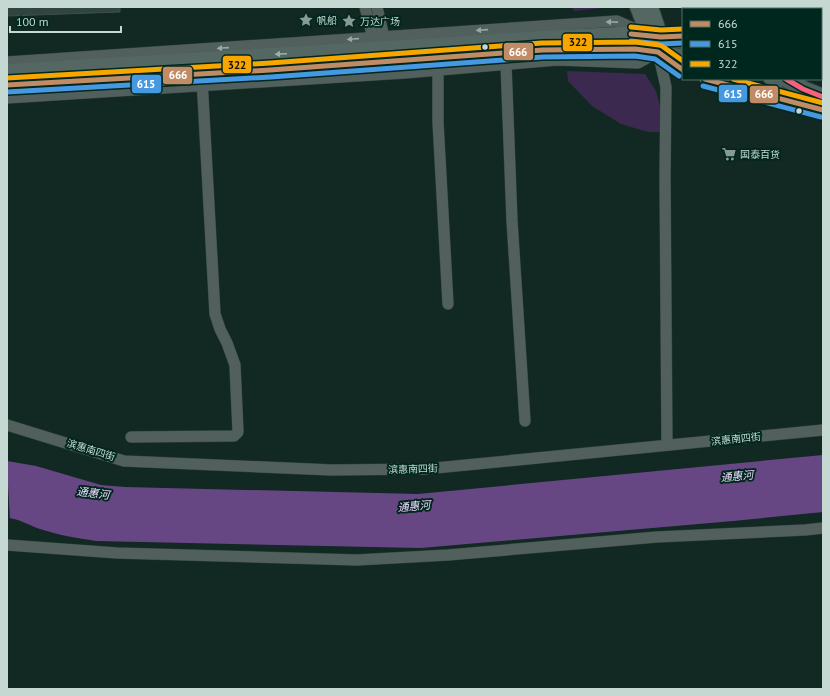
<svg xmlns="http://www.w3.org/2000/svg" width="830" height="696" font-family="'PT Sans','Noto Sans SC',sans-serif">
<style>
.green{fill:#3c294f}
.water{fill:#674783}
.pier{fill:#122823}
.building{fill:#304540;stroke:#3f504c}
.lines{fill:none;stroke-linecap:round;stroke-linejoin:round}
.minor-casing{stroke:#31413c;stroke-width:12}
.major-casing{stroke:#31413c;stroke-width:16}
.highway-casing{stroke:#31413c;stroke-width:18}
.minor{stroke:#51605c;stroke-width:11}
.major{stroke:#546762;stroke-width:14}
.highway{stroke:#4d625c;stroke-width:16}
.highway-bridge-casing{stroke:#31413c;stroke-width:18;stroke-linecap:butt}
.highway-bridge{stroke:#4d625c;stroke-width:16}
.bus-1-casing{stroke:#00271e;stroke-width:8}
.bus-2-casing{stroke:#00271e;stroke-width:8}
.bus-3-casing{stroke:#00271e;stroke-width:8}
.bus-4-casing{stroke:#00271e;stroke-width:8}
.bus-1{stroke:#c18c65;stroke-width:5}
.bus-2{stroke:#4699e1;stroke-width:5}
.bus-3{stroke:#f7a600;stroke-width:5}
.bus-4{stroke:#f8607d;stroke-width:5}
.oneway{fill:#97a9a3}
.oneway2{fill:#9db1ab}
.bus-dot{fill:#c5d9d2;stroke:#00271e;stroke-width:1.5}
.labels{text-anchor:middle;dominant-baseline:central;stroke-width:4;stroke-linejoin:round;paint-order:stroke}
.poi-label{font-size:10px;fill:#c5d9d2;stroke:#00271e;text-anchor:start}
.street-label{font-size:10px;fill:#c5d9d2;stroke:#00271e}
.water-label{font-size:11px;font-style:italic;fill:#edd8ff;stroke:#00271e}
.line-badge{stroke:#00271e;stroke-width:1.5}
.badge-label{font-size:11px;text-anchor:middle;font-weight:bold;fill:#fff}
.pale-badge-label{font-size:11px;text-anchor:middle;font-weight:bold;fill:#111}
</style>
<rect width="100%" height="100%" fill="#122823"/>
<path class="green" d="M572,7H610L574,11Z
M567,71L645,74L656,91L661,110L660,132H648L621,124L592,106L568,81Z"/>
<path class="water" d="M823,455V512L733,521L421,548L96,541C77,538 58,535 40,529C28,525 20,519 7,518V461L36,466L101,485L125,487L418,494Z"/>
<path class="pier" d="M7,468L10,520H7Z"/>
<path class="building" d="M7,7H120V12L7,16Z"/>
<g class="lines">
<defs>
<path id="minor" d="M365,7L373,38
M377,7L384,37
M725,7L728,9
M658,52L666,87L665,176L667,445
M663,56L683,70
M504,58L506,64L512,221L525,421
M7,62L617,21L642,32
M438,70V122L448,304
M705,79L823,110
M7,98L405,73L557,60L638,63L658,52
M7,425L124,461L332,470L425,469L823,430
M131,437L234,436L238,432L235,365L227,343L220,329L215,314L202,79
M7,545L117,553L357,560L448,555L657,537L805,530L823,528"/>
<path id="major" d="M637,7L648,35L652,41
M651,7L661,37
M7,71L436,45L540,38L619,34H636L661,37
M7,85L270,70L543,50L635,49L658,52"/>
<path id="highway" d="M690,7L692,9
M712,7L714,9
M661,37L683,41
M658,52L683,58
M821,68H823
M772,79L800,86"/>
</defs>
<use href="#minor" class="minor-casing"/>
<use href="#major" class="major-casing"/>
<use href="#highway" class="highway-casing"/>
<use href="#minor" class="minor"/>
<use href="#major" class="major"/>
<use href="#highway" class="highway"/>
<defs>
<path id="highway-bridge" d="M786,79L803,89L823,97"/>
</defs>
<use href="#highway-bridge" class="highway-bridge-casing"/>
<use href="#highway-bridge" class="highway-bridge"/>
<defs>
<path id="bus-1" d="M631,34L661,37L683,36
M705,79L823,110
M7,85L270,70L543,50L635,49L658,52L683,70"/>
<path id="bus-2" d="M631,41L661,44L683,43
M703,86L821,117
M7,92L271,77L543,57L635,56L655,59L679,76"/>
<path id="bus-3" d="M631,27L661,30L683,29
M7,78L270,63L542,43L635,42L659,45L662,46L683,61
M733,79L823,103"/>
<path id="bus-4" d="M786,79L803,89L823,97"/>
</defs>
<use href="#bus-1" class="bus-1-casing"/>
<use href="#bus-2" class="bus-2-casing"/>
<use href="#bus-3" class="bus-3-casing"/>
<use href="#bus-4" class="bus-4-casing"/>
<use href="#bus-1" class="bus-1"/>
<use href="#bus-2" class="bus-2"/>
<use href="#bus-3" class="bus-3"/>
<use href="#bus-4" class="bus-4"/>
</g>
<defs><path id="oneway-solid" d="M-6-.8H1V-3.2L6.5 0L1 3.2V.8H-6Z"/></defs>
<g class="oneway">
<use href="#oneway-solid" transform="translate(612 22) rotate(-179)"/>
<use href="#oneway-solid" transform="translate(482 30) rotate(176)"/>
<use href="#oneway-solid" transform="translate(353 39) rotate(176)"/>
<use href="#oneway-solid" transform="translate(223 48) rotate(176)"/>
</g>
<use class="oneway2" href="#oneway-solid" transform="translate(281 54) rotate(177)"/>
<defs>
<symbol id="sight-bare" viewBox="-9 -9 18 18"><path d="M0-6L1.8-2.2L6-1.7L2.9 1.2L3.7 5.4L0 3.3L-3.7 5.4L-2.9 1.2L-6-1.7L-1.8-2.2Z" fill="#869b95" stroke="#00271e" stroke-width="2.5" paint-order="stroke"/></symbol>
<symbol id="supermarket-bare" viewBox="-9 -9 18 18"><path d="M-6-5.5h2.5l.6 2H6L4.5 2H-2.5L-4.4-4H-6ZM-1.5 3.2a1.3 1.3 0 1 0 .1 0ZM3 3.2a1.3 1.3 0 1 0 .1 0Z" fill="#869b95" stroke="#00271e" stroke-width="2.5" paint-order="stroke"/></symbol>
</defs>
<g fill-rule="evenodd">
<use href="#sight-bare" x="296" y="10" width="20" height="20"/>
<use href="#sight-bare" x="339" y="11" width="20" height="20"/>
<use href="#supermarket-bare" x="719" y="144" width="20" height="20"/>
</g>
<g class="bus-dot">
<circle cx="485" cy="47" r="3.5"/>
<circle cx="799" cy="111" r="3.5"/>
</g>
<g class="labels">
<g class="poi-label">
<text x="317" y="20">帆船</text>
<text x="360" y="21">万达广场</text>
<text x="740" y="154">国泰百货</text>
</g>
<g class="street-label">
<text transform="translate(736 439) rotate(-6)">滨惠南四街</text>
<text transform="translate(91 450) rotate(17)">滨惠南四街</text>
<text transform="translate(413 469) rotate(-2)">滨惠南四街</text>
</g>
<g class="water-label">
<text transform="translate(737 476) rotate(-5)">通惠河</text>
<text transform="translate(93 493) rotate(7)">通惠河</text>
<text transform="translate(414 506) rotate(-5)">通惠河</text>
</g>
</g>
<g class="line-badge">
<rect x="562" y="33" width="31" height="19" rx="4" fill="#f7a600"/>
<rect x="503" y="42" width="31" height="19" rx="4" fill="#c18c65"/>
<rect x="222" y="55" width="30" height="19" rx="4" fill="#f7a600"/>
<rect x="162" y="66" width="31" height="19" rx="4" fill="#c18c65"/>
<rect x="131" y="74" width="31" height="20" rx="4" fill="#4699e1"/>
<rect x="718" y="84" width="30" height="19" rx="4" fill="#4699e1"/>
<rect x="749" y="85" width="30" height="19" rx="4" fill="#c18c65"/>
</g>
<g class="badge-label">
<text x="518" y="56">666</text>
<text x="178" y="79">666</text>
<text x="146" y="88">615</text>
<text x="733" y="98">615</text>
<text x="764" y="98">666</text>
</g>
<g class="pale-badge-label">
<text x="578" y="46">322</text>
<text x="237" y="69">322</text>
</g>
<rect width="830" height="696" fill="none" stroke="#c5d9d2" stroke-width="16"/>
<rect x="682" y="8" width="140" height="72" fill="#00271e" stroke="#4f6e66"/>
<rect x="690" y="21" width="20" height="6" fill="#c18c65" stroke="#4f6e66"/>
<text x="718" y="28" font-size="12" fill="#c5d9d2">666</text>
<rect x="690" y="41" width="20" height="6" fill="#4699e1" stroke="#4f6e66"/>
<text x="718" y="48" font-size="12" fill="#c5d9d2">615</text>
<rect x="690" y="61" width="20" height="6" fill="#f7a600" stroke="#4f6e66"/>
<text x="718" y="68" font-size="12" fill="#c5d9d2">322</text>
<path d="M10 26v6h111v-6" fill="none" stroke="#c5d9d2" stroke-width="2"/>
<text x="16" y="26" font-size="12" fill="#c5d9d2" stroke="#00271e" stroke-width="3" paint-order="stroke">100 m</text>
</svg>
